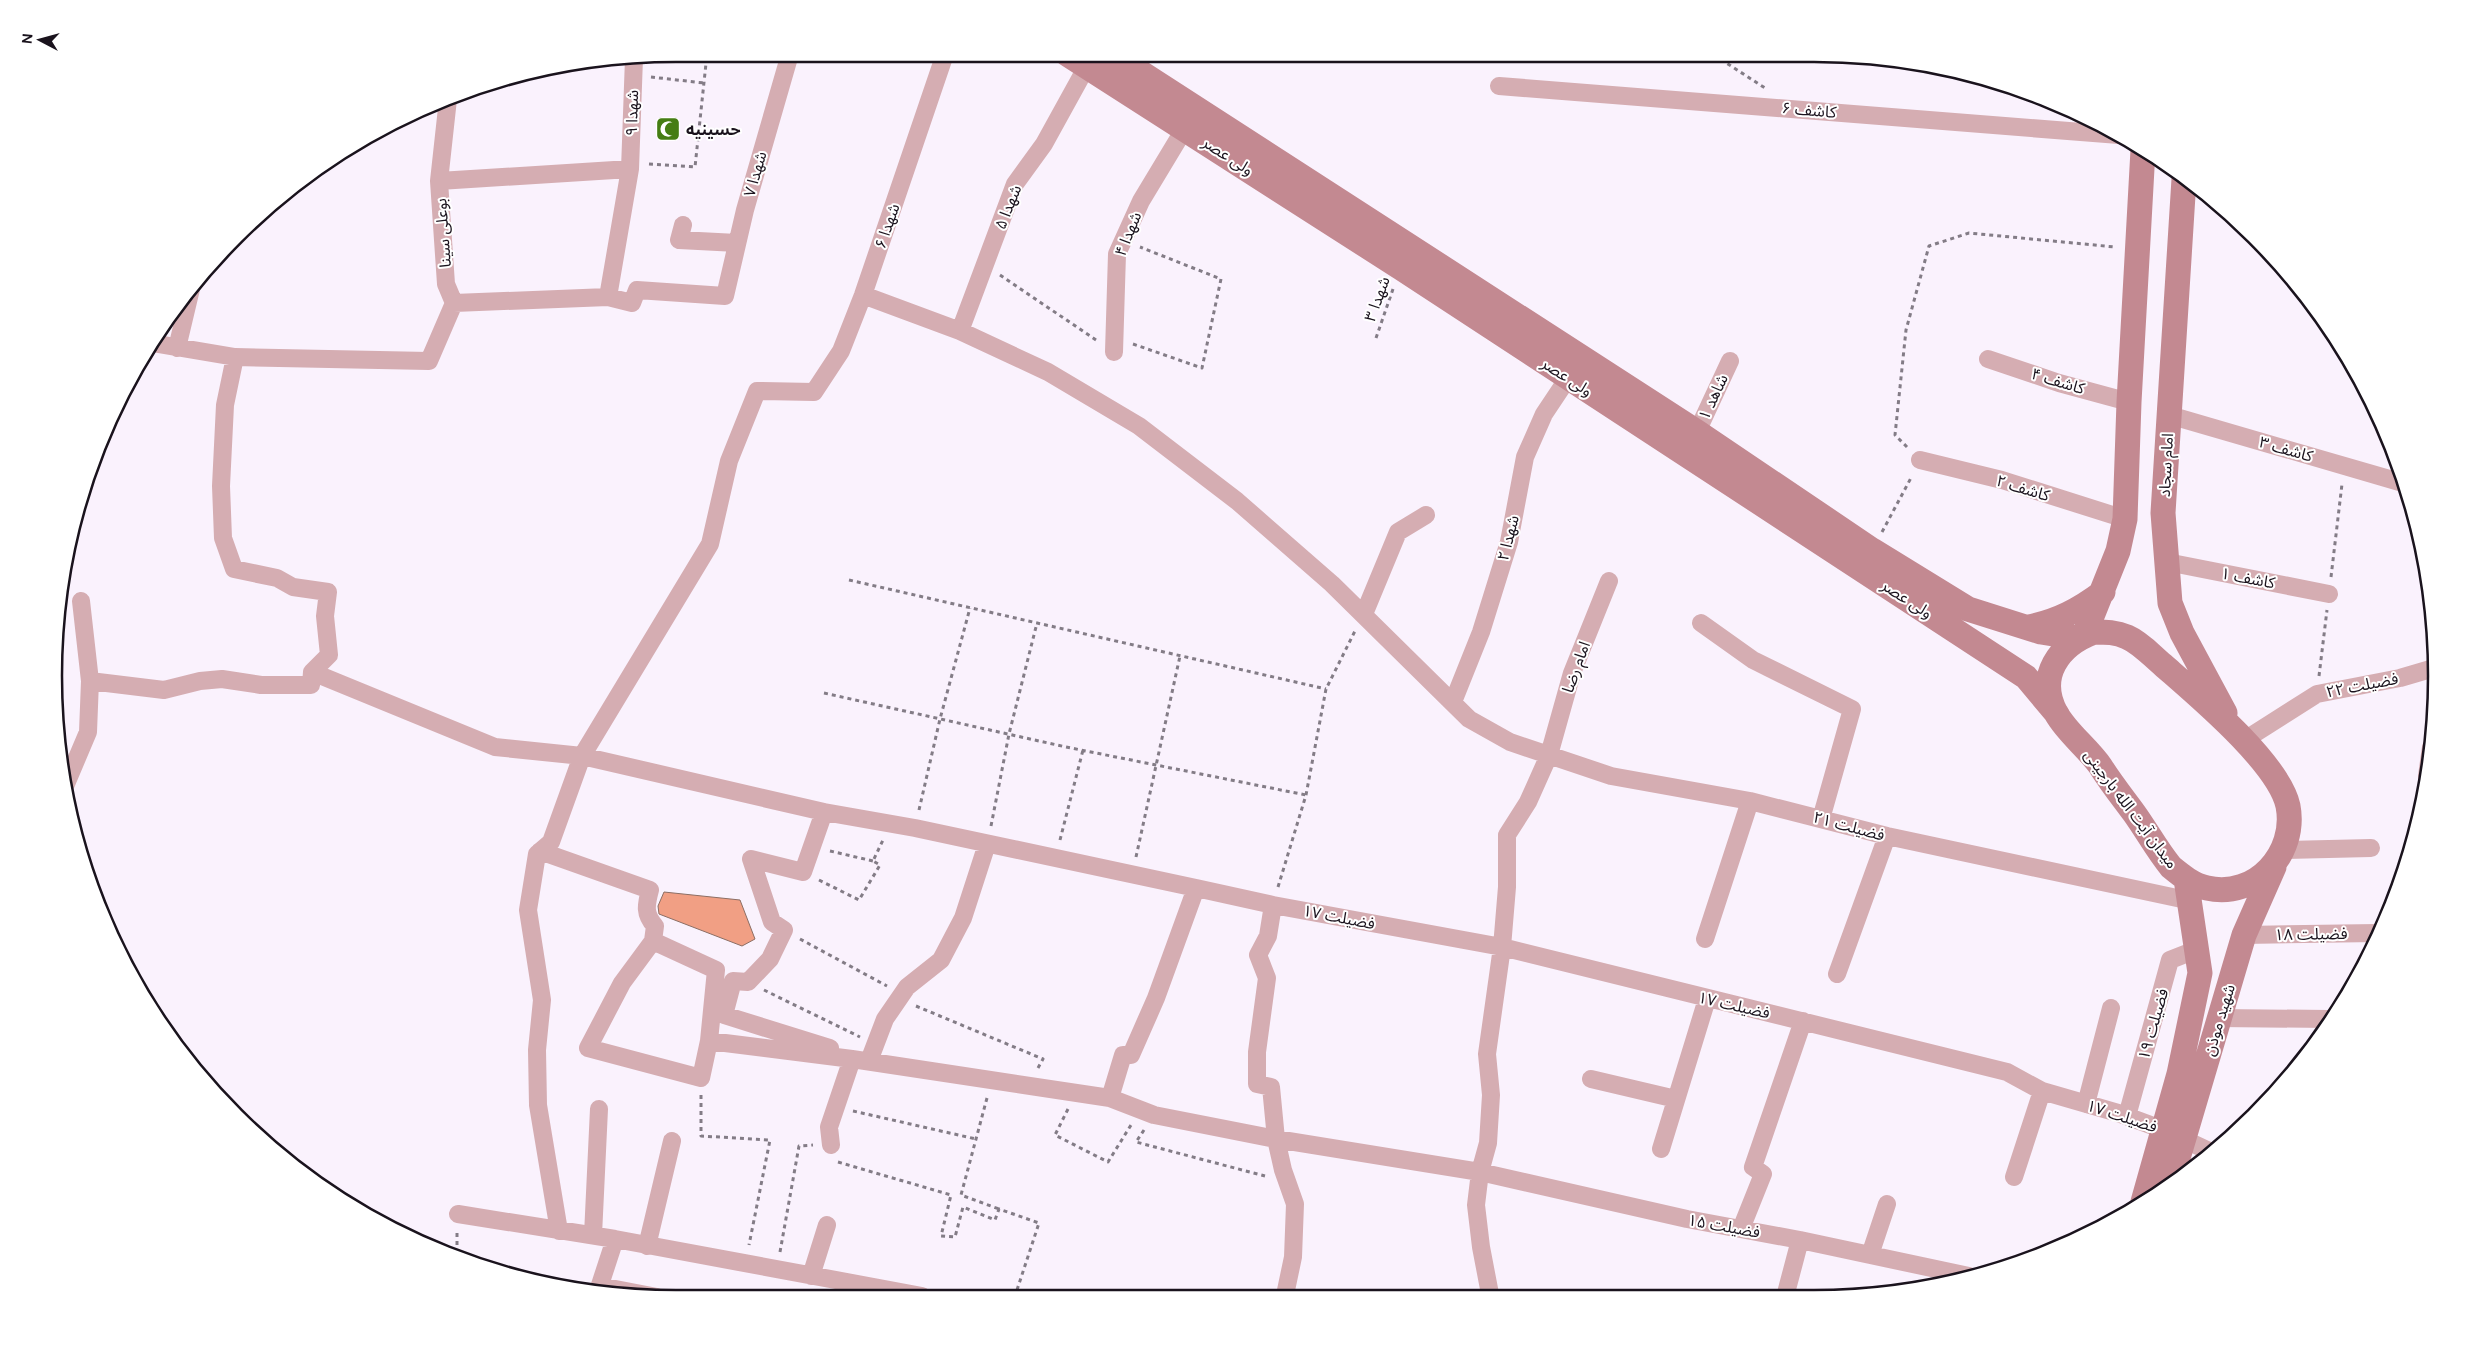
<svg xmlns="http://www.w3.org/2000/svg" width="2490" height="1352" font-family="'DM Sans','Noto Sans Arabic',sans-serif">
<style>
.building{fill:#f19f84;stroke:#8c6e64}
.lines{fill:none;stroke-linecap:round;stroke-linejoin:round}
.path{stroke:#837c86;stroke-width:3;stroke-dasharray:4 4;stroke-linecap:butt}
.minor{stroke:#d5adb2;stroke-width:18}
.secondary{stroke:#c38991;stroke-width:25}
.labels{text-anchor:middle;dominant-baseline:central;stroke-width:4;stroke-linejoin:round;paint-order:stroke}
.street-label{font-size:16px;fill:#1a131d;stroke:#fff}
.poi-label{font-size:16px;font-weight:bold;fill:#1a131d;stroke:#fff;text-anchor:start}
.rim{fill:none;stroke:#1a131d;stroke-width:2.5}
</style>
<rect width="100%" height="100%" fill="#faf2fd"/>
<path class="building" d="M664,892L740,900L755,939L742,946L659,914L658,906Z"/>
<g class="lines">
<path class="path" d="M1714,55L1765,88
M651,77L704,83
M649,164L695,167L707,54
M1000,275L1096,340
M1376,338L1393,289
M1133,344L1202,368L1221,279L1140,247
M1907,447L1895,435L1906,330L1929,246L1969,233L2115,247
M1882,532L1912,476
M2331,577L2342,484
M849,580L1326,689
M2319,676L2327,610
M824,693L1066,747L1306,795
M919,810L940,719L970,608
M991,826L1009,734L1037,623
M1060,840L1083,750
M830,851L873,861
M1136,857L1180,656
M819,880L859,900L880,865L873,861L883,840
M1278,887L1306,795L1326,689L1355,631
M800,939L887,986
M764,990L860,1037
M916,1006L1043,1059L1038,1068
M701,1095V1136L770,1140L749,1245
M987,1098L961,1195L999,1209
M1068,1109L1055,1135L1108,1162L1131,1125
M853,1111L976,1139
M1144,1130L1136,1142L1265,1176
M838,1162L951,1195L941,1236L955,1237L963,1207L995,1220L999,1209L1039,1223L1015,1296
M780,1252L799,1146L813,1145
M457,1253V1231"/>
<path class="minor" d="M1499,86L2119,135
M448,99L439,181L446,284L454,303L608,297L632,303L637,290L725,296L745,210L790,54
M630,169L634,58
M439,181L630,169L608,297
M683,225L679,240L737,243
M863,295L960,331L1048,372L1139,426L1237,501L1332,584L1469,719L1510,742L1611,776L1750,801L1887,836L2191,901
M960,331L1015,184L1044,144L1087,66
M177,348L191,289
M1114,352L1117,254L1141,201L1185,128
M235,357L429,361L454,303
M1988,359L2059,383L2129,402
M2169,415L2403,483
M1697,432L1730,361
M1920,460L2002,480L2125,519
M2167,562L2329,594
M1364,614L1398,532L1426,515
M1701,623L1753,660L1852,709L1821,819
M312,672L495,747L582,756L824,812L803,872L751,859L772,922L784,930L770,959L748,982L733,981L724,1015L830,1048
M90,681L164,690L200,681L222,679L261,685H311L312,672L329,655L325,616L328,592L293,587L277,578L234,569L223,538L221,486L225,405L235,357L152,343
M1453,702L1481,632L1509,542L1525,457L1544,414L1568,378
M2243,741L2317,694L2400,678L2434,668
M2427,776L2431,747
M66,784L88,732L90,681L81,601
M824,812L915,828L1196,888L1156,998L1131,1055H1123L1110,1098
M2283,850L2371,848
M540,851L650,890C646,905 644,914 655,926L653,941L622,983L588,1048L701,1078L709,1041L716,970L653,941
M1196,888L1273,905L1268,936L1258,955L1267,978L1257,1052V1084L1271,1087L1276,1139L1283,1170L1295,1204L1293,1257L1285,1295
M1273,905L1502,947L2007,1072L2042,1091L2118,1113L2164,1130L2211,1152
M2244,935L2378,933
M1705,939L1750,801
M1837,974L1887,836
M2219,1018L2328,1019
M709,1041L852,1059L1110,1098L1154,1115L1276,1139L1480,1172L1687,1219L1800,1240L1969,1276
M869,1061L885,1019L907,987L941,960L963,918L987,844
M1591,1079L1676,1099
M2086,1104L2111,1008
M2127,1116L2170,960L2198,949
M831,1145L829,1127L852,1059
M1661,1149L1707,999
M2014,1177L2042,1091
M458,1214L615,1239L922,1296
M1741,1229L1763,1174L1753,1167L1803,1021
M559,1231L538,1105L537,1050L542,1000L528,910L537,854L551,842L582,756L710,544L729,461L757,391L814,392L841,351L863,295L945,54
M593,1235L599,1109
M647,1246L672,1141
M1870,1255L1887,1204
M811,1276L827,1225
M600,1286L657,1297
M598,1291L615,1239
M1786,1293L1800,1240
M1490,1294L1481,1247L1476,1205L1480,1172L1488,1143L1491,1095L1487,1054L1502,947L1507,887V835L1528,802L1549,755L1572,673L1609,581"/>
<path class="secondary" d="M1067,54L1401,268L2026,677L2057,714
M1112,54L1697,432L1872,550L1968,609L2041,632L2078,638
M2184,179L2163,513L2170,603L2182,633L2225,713
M2029,627C2058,621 2079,610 2103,592
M2094,632C2106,632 2116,632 2127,637C2141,643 2152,656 2163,665C2196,694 2279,763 2288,806C2297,853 2256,899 2207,888C2193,885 2182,876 2171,867C2157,850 2147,831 2134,813C2123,798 2111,783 2101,767C2088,748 2067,733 2056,713C2036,676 2059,645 2094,632Z
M2084,636L2118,551L2125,519L2129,402L2143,150
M2170,1185L2244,935L2274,867
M2143,1202L2179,1074L2200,973L2186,879"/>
</g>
<defs>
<symbol id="mosque-square" viewBox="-11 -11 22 22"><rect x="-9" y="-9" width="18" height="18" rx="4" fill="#457d13" stroke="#fff"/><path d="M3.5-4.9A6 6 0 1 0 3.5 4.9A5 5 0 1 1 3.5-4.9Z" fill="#fff"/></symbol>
</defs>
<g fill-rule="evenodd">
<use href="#mosque-square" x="654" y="115" width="28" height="28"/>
</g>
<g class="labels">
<g class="street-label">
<text transform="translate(1809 110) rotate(5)">کاشف ۶</text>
<text transform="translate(632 113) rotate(-88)">شهدا ۹</text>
<text transform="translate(1228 156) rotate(33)">ولی عصر</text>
<text transform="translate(755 174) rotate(-74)">شهدا ۷</text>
<text transform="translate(1008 207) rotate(-68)">شهدا ۵</text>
<text transform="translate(887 226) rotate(-71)">شهدا ۶</text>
<text transform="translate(443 233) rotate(-94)">بوعلی سینا</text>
<text transform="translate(1128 234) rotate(-68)">شهدا ۴</text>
<text transform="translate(1377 299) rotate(-70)">شهدا ۳</text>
<text transform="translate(1567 377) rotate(33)">ولی عصر</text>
<text transform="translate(2058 381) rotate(17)">کاشف ۴</text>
<text transform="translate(1713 397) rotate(-65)">شاهد ۱</text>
<text transform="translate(2286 449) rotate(16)">کاشف ۳</text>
<text transform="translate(2166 465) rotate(-87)">امام سجاد</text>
<text transform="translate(2023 488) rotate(17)">کاشف ۲</text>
<text transform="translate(1508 538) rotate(-76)">شهدا ۲</text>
<text transform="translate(2248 578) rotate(11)">کاشف ۱</text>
<text transform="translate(1907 599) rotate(33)">ولی عصر</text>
<text transform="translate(1576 667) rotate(-70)">امام رضا</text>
<text transform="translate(2362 685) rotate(-11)">فضیلت ۲۲</text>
<text transform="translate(2131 809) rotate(53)">میدان آیت الله بارجینی</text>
<text transform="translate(1849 826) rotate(15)">فضیلت ۲۱</text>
<text transform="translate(1339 917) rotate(11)">فضیلت ۱۷</text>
<text transform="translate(2311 934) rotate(-1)">فضیلت ۱۸</text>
<text transform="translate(1734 1005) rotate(13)">فضیلت ۱۷</text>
<text transform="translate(2219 1020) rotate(-73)">شهید موذن</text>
<text transform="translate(2153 1024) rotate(-74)">فضیلت ۱۹</text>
<text transform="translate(2122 1116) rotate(18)">فضیلت ۱۷</text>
<text transform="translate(1724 1226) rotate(10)">فضیلت ۱۵</text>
</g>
<g class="poi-label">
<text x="686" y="129">حسینیه</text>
</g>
</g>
<path d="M0 0H2490V1352H0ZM676 62H1814A614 614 0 0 1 2428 676V676A614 614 0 0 1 1814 1290H676A614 614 0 0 1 62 676V676A614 614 0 0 1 676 62Z" fill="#fff" fill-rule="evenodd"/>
<path class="rim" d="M676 62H1814A614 614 0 0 1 2428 676V676A614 614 0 0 1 1814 1290H676A614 614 0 0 1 62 676V676A614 614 0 0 1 676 62Z"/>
<g transform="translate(40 40) rotate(276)" stroke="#ffffff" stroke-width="4" paint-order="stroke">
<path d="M0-4L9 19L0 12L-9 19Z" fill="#1a131d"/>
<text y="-8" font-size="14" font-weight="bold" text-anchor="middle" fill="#1a131d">N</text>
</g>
</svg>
